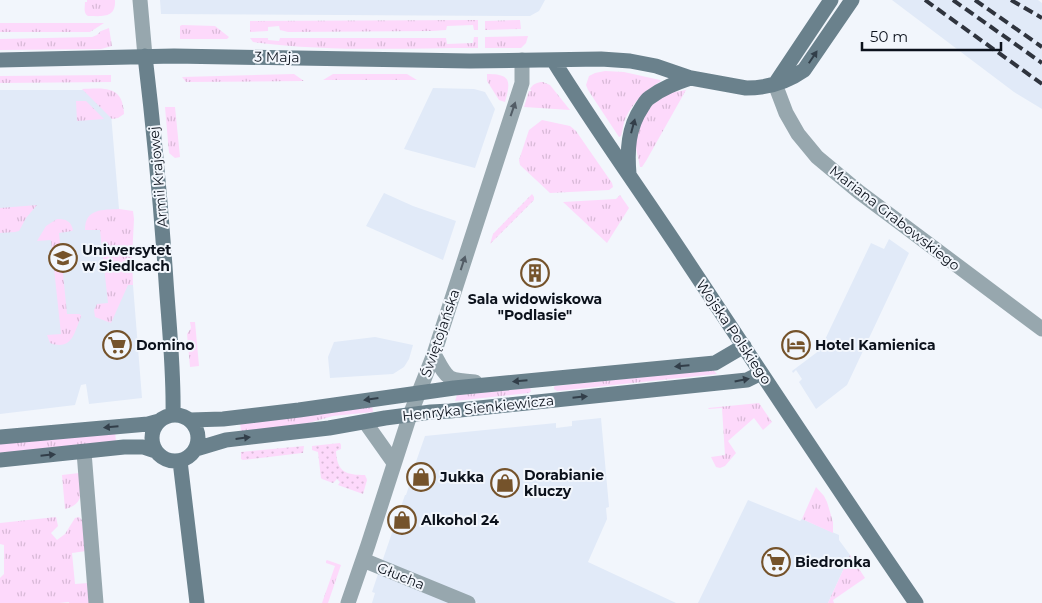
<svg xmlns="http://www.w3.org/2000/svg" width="1042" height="603" font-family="Montserrat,sans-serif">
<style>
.built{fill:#e1eaf8}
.grass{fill:url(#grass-tufts)}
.garden{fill:url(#garden-dots)}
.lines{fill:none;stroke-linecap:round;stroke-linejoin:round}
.street{stroke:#97a7ae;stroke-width:15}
.secondary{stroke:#6a818c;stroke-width:15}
.rail{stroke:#2f343e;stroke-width:4;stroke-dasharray:10 5;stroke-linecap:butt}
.oneway{fill:#323e49}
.oneway2{fill:#525c65}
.labels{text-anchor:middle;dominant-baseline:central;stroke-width:4;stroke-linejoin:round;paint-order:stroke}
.street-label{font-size:14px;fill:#0c121c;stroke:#f2f6fc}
.poi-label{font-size:14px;font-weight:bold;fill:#0c121c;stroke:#f2f6fc;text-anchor:start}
</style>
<defs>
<pattern id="grass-tufts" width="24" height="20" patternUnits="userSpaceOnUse" patternTransform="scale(1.25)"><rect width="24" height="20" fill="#fdd9fb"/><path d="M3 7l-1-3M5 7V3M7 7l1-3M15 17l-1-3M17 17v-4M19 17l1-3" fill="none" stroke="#d8b9d7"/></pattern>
<pattern id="garden-dots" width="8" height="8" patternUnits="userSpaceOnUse" patternTransform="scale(1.25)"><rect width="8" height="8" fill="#fdd9fb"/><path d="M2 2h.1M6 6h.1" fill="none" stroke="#d8b9d7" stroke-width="1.8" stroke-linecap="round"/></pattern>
</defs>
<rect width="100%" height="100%" fill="#f2f6fc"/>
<path class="built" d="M160,0H545L539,11L530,16L161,14Z
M892,0H1038L1042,3V109L1014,92Z
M433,88L474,89L485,92L495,109L475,168L404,149Z
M0,90H109L119,209L128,285H133L142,398L89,404L86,384L81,385L75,405L0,414Z
M384,193L413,206L456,221L443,260L366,226Z
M889,239L909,253L847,385L816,409L799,382L802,379L796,370L793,373L792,371L820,350L871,243L884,249Z
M375,337L413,345L409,359L404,367L393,374L330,378L328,357L334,342Z
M601,418L609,507L606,508L607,519L588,562L676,603H478L382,562L405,495H406L412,477L411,476L425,436L556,423V428L572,426V421Z
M748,500L800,521L802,519L839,535V540L850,555L828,603H698Z
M379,571L452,603H372L375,593L372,592Z"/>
<path class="grass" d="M87,0H115C116,19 102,16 88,16C83,13 85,7 85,2H87Z
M478,20V30H474L473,25L447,26L446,30L432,31L288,32L280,30L279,26L268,27V31L250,32V21Z
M520,20L521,29L485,30V21Z
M0,23H104L90,32H0Z
M182,25L215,26L229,37L227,39H180V26Z
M109,28L112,46L101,49L0,50V39L92,37L97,35L101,31Z
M528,36L526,43L521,48H485V37Z
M474,37H478V48C403,48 327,52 253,42L250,38H268V40L279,41L280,38H446L447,44L473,43Z
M605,71L624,72L660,80L661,81C646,90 634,101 626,117C623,123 623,130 621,136L619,137L588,90L586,85L589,76L595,73Z
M294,74L304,81L186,82L182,77Z
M333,74H407L417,80H323Z
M487,74C511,74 511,81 505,102L499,100L487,81Z
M111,75V82L0,83V76Z
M543,82L550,85L570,110L524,107L529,91H531V90L530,89C533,84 537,82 543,82Z
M82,89C96,89 117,85 122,102C123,106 124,110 124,114L118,118L112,119Z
M686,90L646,161L642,167H640L635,143L639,124L652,105L669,93Z
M76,101H86L104,119L77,121Z
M165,107H175L180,157L175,158L169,153Z
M542,120L570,126L576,131L612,183L613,187L609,190L550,193L520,165L519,160L529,130Z
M620,195L629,208L607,243L563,202L616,199Z
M37,205L26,218L19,231L15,232L0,233V208Z
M119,209L133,211L134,219L132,259L133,285H128L111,323L95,317L94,310L97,304L108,303L100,230H85C85,208 103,210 119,209Z
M57,219C66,219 71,221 73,230L72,231L59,233L67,314H79L81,315V317C74,333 72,351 50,343L47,335L61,334L51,240L37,241L46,226Z
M190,322H195L199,366L190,367L187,334L191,328Z
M713,370L717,374L557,391L554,389V387L555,386Z
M530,388L531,391L529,393L455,401L457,395Z
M759,403L772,422L763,430L754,418L728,441L736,453L725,466L720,468L716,467L711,457L725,455L722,408L709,409L708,408Z
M372,405L373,412L333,416L298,426L241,431L240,422Z
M115,431L116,442L0,453V444Z
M79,473C82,490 85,504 65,509L62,475Z
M816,487L824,496L827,502L833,522V533L802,519Z
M56,517L58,526L51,533L57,540L65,534L75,518L79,517L82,520L86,551L72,553L75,584L88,583L91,603H69V602L59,603H0V578L4,574V545L0,544V523Z
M850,555L865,578L833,600L834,603H828Z
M327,560L341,565L328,603H322L335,566L326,563V561Z"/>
<path class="garden" d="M532,194L534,197V200L490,244L493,234Z
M340,443L341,445V449L336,451C337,473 347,475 365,475L367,480L363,494L338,485L340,482L337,479L333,483L322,479L321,478L318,452L312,450V446Z
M304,446L303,453H302L243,460L241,459V452Z"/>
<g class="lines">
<path class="street" d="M140,0L145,56
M775,84L786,113L798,134L817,157L859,192L1042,329
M434,354C448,380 446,380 475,382
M365,422L394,463
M84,452L96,603
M363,560L468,603
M348,603L368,545L410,415L434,354L522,83V60"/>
<path class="secondary" d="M145,56C154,131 161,206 166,281C169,326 174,370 173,415
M0,60L174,56L470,61L601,59L630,61L656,66L691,78L746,88C767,88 787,82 804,70L852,0
M553,60C594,126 640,190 683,255C760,371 837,488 916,603
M775,84L831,0
M629,174C627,150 628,128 642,107C644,104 646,100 649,98C662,88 676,83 691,78
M152 438a23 23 0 1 1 46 0a23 23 0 1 1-46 0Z
M190,420L223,419L299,410L454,388L715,363L744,346
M0,437L148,424L159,421
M196,449L226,440L329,428L385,418L431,412L450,411L747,380L761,373
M0,460L124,447H143L155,451
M180,461L197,603"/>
<path class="rail" d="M925,0L1042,84
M953,0L1042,63
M975,0L1042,47
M1011,0L1042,18"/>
</g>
<defs><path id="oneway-solid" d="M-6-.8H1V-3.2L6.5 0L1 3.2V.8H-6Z" transform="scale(1.25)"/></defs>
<g class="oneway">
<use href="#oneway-solid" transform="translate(813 57) rotate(-56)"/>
<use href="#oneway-solid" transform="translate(633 126) rotate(-75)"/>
<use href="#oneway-solid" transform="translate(682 366) rotate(175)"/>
<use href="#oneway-solid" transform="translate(742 380) rotate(-11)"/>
<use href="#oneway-solid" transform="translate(520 381) rotate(175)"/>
<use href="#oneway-solid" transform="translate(580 397) rotate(-6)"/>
<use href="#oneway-solid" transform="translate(371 399) rotate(172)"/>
<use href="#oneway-solid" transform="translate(111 427) rotate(175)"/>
<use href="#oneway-solid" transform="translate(243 438) rotate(-7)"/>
<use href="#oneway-solid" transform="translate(48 455) rotate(-6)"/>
</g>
<g class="oneway2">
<use href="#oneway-solid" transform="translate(513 109) rotate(-71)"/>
<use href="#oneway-solid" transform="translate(463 263) rotate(-72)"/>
</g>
<defs>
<symbol id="university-ring" viewBox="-11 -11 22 22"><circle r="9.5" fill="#f2f6fc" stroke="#75532b" stroke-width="1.5"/><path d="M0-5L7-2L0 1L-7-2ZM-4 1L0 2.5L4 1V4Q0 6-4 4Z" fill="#75532b"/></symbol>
<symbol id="building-ring" viewBox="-11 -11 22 22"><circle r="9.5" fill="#f2f6fc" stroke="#75532b" stroke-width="1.5"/><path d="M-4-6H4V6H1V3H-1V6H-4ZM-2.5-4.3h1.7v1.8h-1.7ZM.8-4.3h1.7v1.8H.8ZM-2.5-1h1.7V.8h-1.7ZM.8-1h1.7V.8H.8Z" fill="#75532b"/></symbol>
<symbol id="supermarket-ring" viewBox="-11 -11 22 22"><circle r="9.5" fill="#f2f6fc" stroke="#75532b" stroke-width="1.5"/><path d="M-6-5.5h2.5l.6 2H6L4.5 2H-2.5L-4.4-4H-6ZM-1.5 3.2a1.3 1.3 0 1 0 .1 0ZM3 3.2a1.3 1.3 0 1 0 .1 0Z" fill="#75532b"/></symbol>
<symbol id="hotel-ring" viewBox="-11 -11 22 22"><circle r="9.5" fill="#f2f6fc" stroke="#75532b" stroke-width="1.5"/><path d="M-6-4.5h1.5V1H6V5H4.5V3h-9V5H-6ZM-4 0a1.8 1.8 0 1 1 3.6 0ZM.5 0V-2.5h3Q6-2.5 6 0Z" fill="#75532b"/></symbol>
<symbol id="shop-ring" viewBox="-11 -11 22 22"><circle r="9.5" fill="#f2f6fc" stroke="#75532b" stroke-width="1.5"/><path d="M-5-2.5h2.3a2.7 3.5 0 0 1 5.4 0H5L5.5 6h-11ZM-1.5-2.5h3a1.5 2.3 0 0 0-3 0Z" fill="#75532b"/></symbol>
</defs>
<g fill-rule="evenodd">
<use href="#university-ring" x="47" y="242" width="32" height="32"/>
<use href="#building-ring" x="519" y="257" width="32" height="32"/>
<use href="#supermarket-ring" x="101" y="329" width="32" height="32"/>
<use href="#hotel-ring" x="780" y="329" width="32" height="32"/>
<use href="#shop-ring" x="405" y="461" width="32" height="32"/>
<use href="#shop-ring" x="489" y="467" width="32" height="32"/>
<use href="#shop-ring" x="386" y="504" width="32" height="32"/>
<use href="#supermarket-ring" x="760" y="546" width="32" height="32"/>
</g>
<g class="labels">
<g class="street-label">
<text transform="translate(277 57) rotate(1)">3 Maja</text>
<text transform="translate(158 177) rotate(-95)">Armii Krajowej</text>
<text transform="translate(895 218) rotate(38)">Mariana Grabowskiego</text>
<text transform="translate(734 332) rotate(56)">Wojska Polskiego</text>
<text transform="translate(440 333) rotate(-71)">Świętojańska</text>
<text transform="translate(478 408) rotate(-6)">Henryka Sienkiewicza</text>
<text transform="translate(401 576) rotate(22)">Głucha</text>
</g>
<g class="poi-label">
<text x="82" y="250">Uniwersytet<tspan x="82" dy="16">w Siedlcach</tspan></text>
<text x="535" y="299" text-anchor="middle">Sala widowiskowa<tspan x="535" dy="16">"Podlasie"</tspan></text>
<text x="136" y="345">Domino</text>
<text x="815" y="345">Hotel Kamienica</text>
<text x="524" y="475">Dorabianie<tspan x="524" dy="16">kluczy</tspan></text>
<text x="440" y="477">Jukka</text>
<text x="421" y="520">Alkohol 24</text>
<text x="795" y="562">Biedronka</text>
</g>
</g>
<path d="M862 42v8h139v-8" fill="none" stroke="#0c121c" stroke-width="2.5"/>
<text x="870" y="42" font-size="15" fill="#0c121c" stroke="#f2f6fc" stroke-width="4" paint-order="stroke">50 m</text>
</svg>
